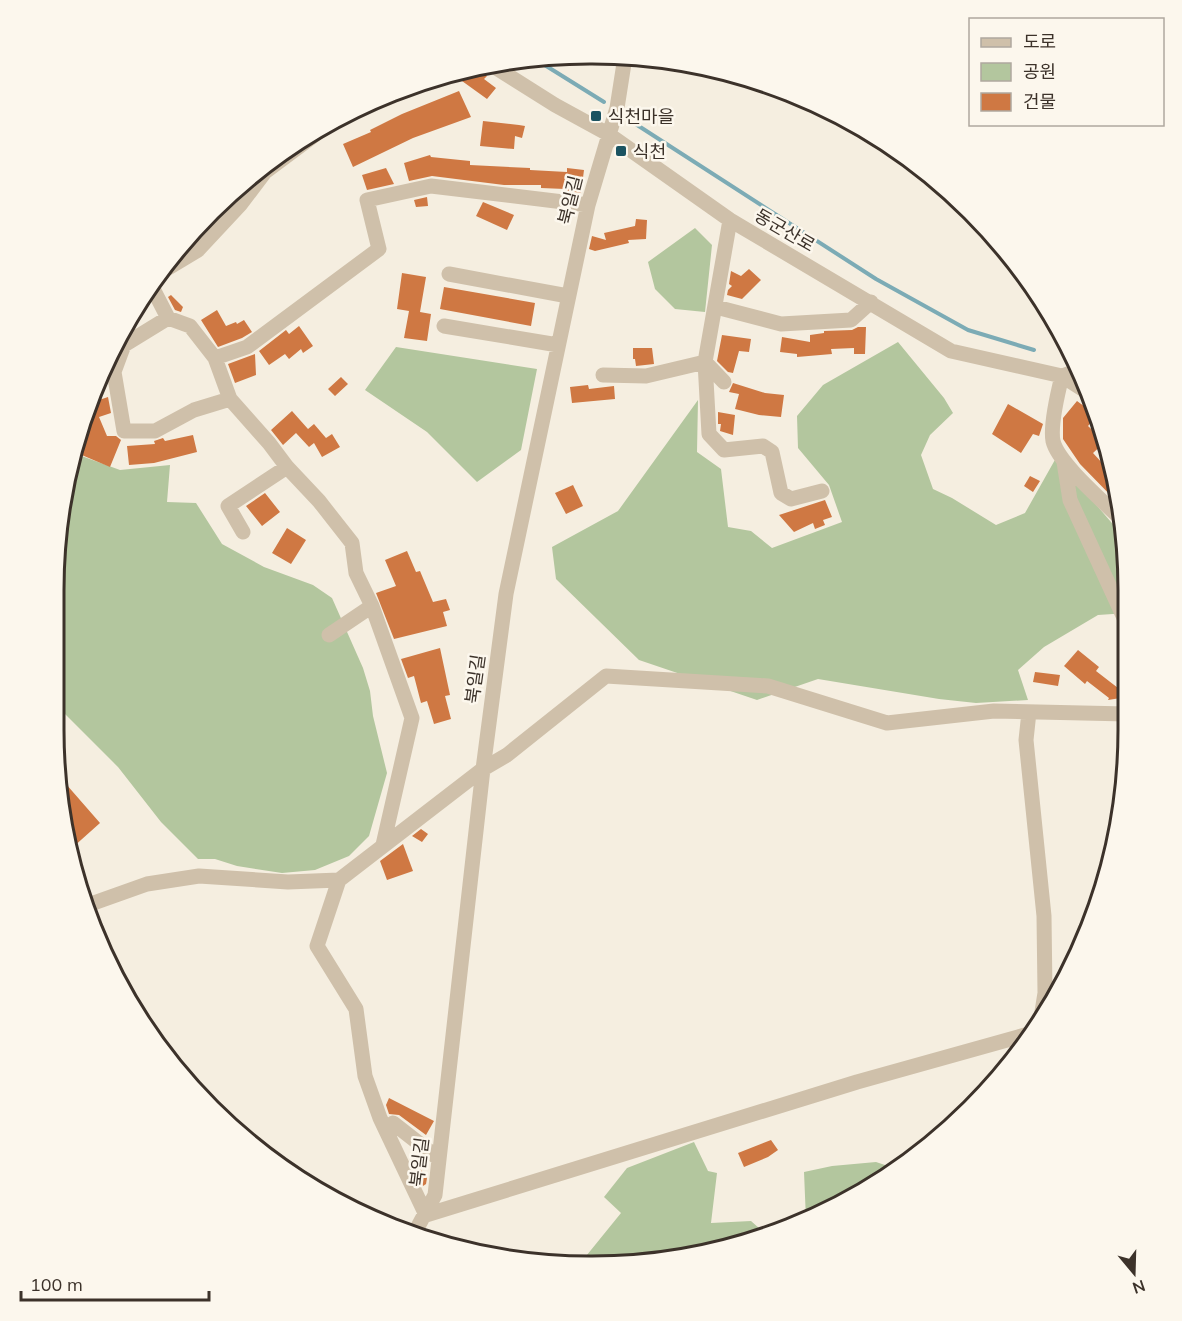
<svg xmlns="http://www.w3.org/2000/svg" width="1182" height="1321" font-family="Mulish,'Noto Sans KR',sans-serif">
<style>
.green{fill:#b3c69e}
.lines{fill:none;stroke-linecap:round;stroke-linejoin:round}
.stream{stroke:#7cabb5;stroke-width:4}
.building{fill:#cf7843}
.minor{stroke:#cfc0aa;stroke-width:15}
.poi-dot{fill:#1b5361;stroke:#fcf7ed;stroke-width:2}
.labels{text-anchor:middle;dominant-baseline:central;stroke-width:5;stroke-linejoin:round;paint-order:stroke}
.poi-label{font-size:18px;fill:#3c322a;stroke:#fcf7ed;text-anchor:start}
.street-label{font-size:18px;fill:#3c322a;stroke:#fcf7ed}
.rim{fill:none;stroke:#3c322a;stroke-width:3}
</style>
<rect width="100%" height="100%" fill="#f5eee0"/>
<path class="green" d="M695,228L712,245L705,312L675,309L655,289L648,262Z
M898,342L944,398L953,413L930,435L921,455L933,489L952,498L996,525L1025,513L1056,458L1123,536L1127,556V613L1098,615L1044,647L1018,670L1028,700L976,703L939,699L818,679L757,700L639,660L556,579L552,547L618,511L698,400L697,452L721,469L728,527L751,531L772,548L842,522L829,485L798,448L797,416L823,385Z
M396,347L537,369L521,450L477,482L427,432L365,390Z
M76,454L120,470L170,465L167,502L196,503L222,544L264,567L313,585L332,598L363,668L370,691L373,716L387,773L369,836L349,856L315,870L282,873L237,866L215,859H198L161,822L118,767L55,704L64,487Z
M694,1142L708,1171L717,1173L711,1223L751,1221L767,1235L730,1249L591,1267L578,1266L621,1213L604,1197L627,1168Z
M876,1162L894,1168L829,1211L806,1220L804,1172L832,1166Z"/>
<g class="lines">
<path class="stream" d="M535,59L604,102
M634,123L876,279L968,330L1034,350"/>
</g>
<path class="building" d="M476,68L487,76L484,79L496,88L487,99L462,81L470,69Z
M459,91L471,117L413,138L353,167L343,144L371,132L370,130L402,114Z
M483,121L519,125L525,126L522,138L515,136L514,149L480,146Z
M430,155L431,157L470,161V165L530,168V170L567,172V168L584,170L581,193L565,191V189L541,188V185H504L432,176L409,181L404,163Z
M386,168L394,184L367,190L362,175Z
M427,197L428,206L416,207L414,200Z
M483,202L514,215L507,230L476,216Z
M636,219L647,220L646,239L628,240L629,243L595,251L589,249L592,236L606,240L604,233L635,226Z
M749,269L761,280L742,299L727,295L728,290L732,286L729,284L731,271L741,276Z
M402,273L426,277L420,312L431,314L427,341L404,338L409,311L397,309Z
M444,287L535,303L531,326L440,309Z
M171,295L183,307L181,312L175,310L168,297Z
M217,310L226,326L236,322L237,324L244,320L252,332L242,338L218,347L201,320Z
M299,326L313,346L303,353L301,349L289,359L285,354L269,365L259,351L286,330L289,334Z
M858,327H866L865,354H854V348L831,349L832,354L797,357V354L780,352L782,337L810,342V335L824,333V331L852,330Z
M722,335L751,339L749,352L739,351L733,373L728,372L717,361Z
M633,348H652L654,364L636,366L635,359H633Z
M255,354L256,375L235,383L228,364Z
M341,377L348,384L335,396L328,389Z
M733,383L765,393L784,395L781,417L759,415L735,409L739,394L729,392Z
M588,385L589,389L614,386L615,399L572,403L570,387Z
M108,397L111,413L99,417L107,436H116L121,440L110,467L77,453L96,401Z
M1077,401L1096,415V417L1088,426L1105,442L1093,453L1114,476L1118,503L1080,464L1063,439V418Z
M1008,404L1043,424L1039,436L1033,434L1021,453L992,434Z
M292,411L308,429L314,424L326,438L332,434L340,447L322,457L314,443L309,447L296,433L283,445L271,430Z
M718,412L735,415L733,435L720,431L721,424H718Z
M193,435L197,452L154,463L129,465L127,446L155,444L154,441L163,438L165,441Z
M1030,476L1040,481L1033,492L1024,486Z
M573,485L583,506L566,514L555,493Z
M265,493L280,512L262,526L246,506Z
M825,500L832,517L823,520L825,525L815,529L813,523L794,532L779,515Z
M287,528L306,540L291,564L272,553Z
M407,551L416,572L420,571L433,602L446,599L450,610L443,612L447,626L394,639L376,593L396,586L385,560Z
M440,648L450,695L445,696L451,719L434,724L427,701L421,703L414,676L408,678L401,659Z
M1078,650L1099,667L1096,671L1118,688L1127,678V697L1108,700L1109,698L1087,681L1085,684L1064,666Z
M1035,672L1060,675L1058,686L1033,682Z
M59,776L100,823L72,848L67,842L64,835Z
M421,829L428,834L422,842L412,836Z
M403,844L413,871L387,880L380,861Z
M389,1098L434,1121L426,1135L399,1115L389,1114L386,1105Z
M771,1140L778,1150L768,1157L744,1167L738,1153Z
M418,1166L427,1178L426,1184L423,1186L415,1168Z"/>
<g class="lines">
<path class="minor" d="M493,66L555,105L608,134L730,220L951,351L1062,376L1079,370
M188,236L198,250
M163,271L198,250L240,205L265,172L324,128
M449,274L568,296
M152,287L168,318
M716,307L781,324L851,320L871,302
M444,326L558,345
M215,358L190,326L168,318L124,345L114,372L124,431H155L194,410L230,399
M603,375L646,376L705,362L709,434L724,450L763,446L772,452L781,493L791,499L822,491
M724,382L705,362L730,220
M1087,392L1062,376C1058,392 1050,425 1053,441C1058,463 1104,502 1121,519
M1064,462L1070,500L1126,622
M287,467L269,443L230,399L215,358L247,347L379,249L367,200L431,186L588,205
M243,532L228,506L287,467L319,501L352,543L356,573L372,606L412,718L383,845
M329,635L372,606
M1029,712L1026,740L1044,916L1045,993L1041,1018
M339,880L317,946L356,1009L365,1076L380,1118L426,1215L857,1082L1032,1033
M88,905L147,884L199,876L288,882L339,880L483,769L507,755L606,676L768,686L887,723L994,711L1127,714
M393,1123L439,1159
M415,1232L435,1195L483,769L506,594L588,205L617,108L625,57"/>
</g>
<g class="poi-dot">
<rect x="590" y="110" width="12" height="12" rx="3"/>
<rect x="615" y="145" width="12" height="12" rx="3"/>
</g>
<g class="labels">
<g class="poi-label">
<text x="608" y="116">식천마을</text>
<text x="633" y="151">식천</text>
</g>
<g class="street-label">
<text transform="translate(570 200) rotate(-76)">북일길</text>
<text transform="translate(785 230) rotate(30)">동군산로</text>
<text transform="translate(475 679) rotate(-82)">북일길</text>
<text transform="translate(419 1162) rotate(-83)">북일길</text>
</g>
</g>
<path d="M0 0H1182V1321H0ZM590 64H592A526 526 0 0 1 1118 590V730A526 526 0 0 1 592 1256H590A526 526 0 0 1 64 730V590A526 526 0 0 1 590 64Z" fill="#fcf7ed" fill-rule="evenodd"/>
<path class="rim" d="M590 64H592A526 526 0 0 1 1118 590V730A526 526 0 0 1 592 1256H590A526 526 0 0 1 64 730V590A526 526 0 0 1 590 64Z"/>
<rect x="969" y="18" width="195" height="108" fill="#fcf7ed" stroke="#afa89f" stroke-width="1.5"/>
<rect x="981" y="38" width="30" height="9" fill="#cfc0aa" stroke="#afa89f" stroke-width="1.5"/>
<text x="1023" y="48" font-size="18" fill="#3c322a">도로</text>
<rect x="981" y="63" width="30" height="18" fill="#b3c69e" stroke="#afa89f" stroke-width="1.5"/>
<text x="1023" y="78" font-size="18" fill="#3c322a">공원</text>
<rect x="981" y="93" width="30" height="18" fill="#cf7843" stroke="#afa89f" stroke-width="1.5"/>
<text x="1023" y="108" font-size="18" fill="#3c322a">건물</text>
<g transform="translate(1134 1273) rotate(161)" stroke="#fcf7ed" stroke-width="4.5" paint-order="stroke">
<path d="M0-4.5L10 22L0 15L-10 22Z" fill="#3c322a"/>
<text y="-9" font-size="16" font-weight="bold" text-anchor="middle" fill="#3c322a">N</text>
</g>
<path d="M21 1291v9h188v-9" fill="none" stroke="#3c322a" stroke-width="3"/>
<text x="30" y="1291" font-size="18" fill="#3c322a" stroke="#fcf7ed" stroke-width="4.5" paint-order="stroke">100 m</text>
</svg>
